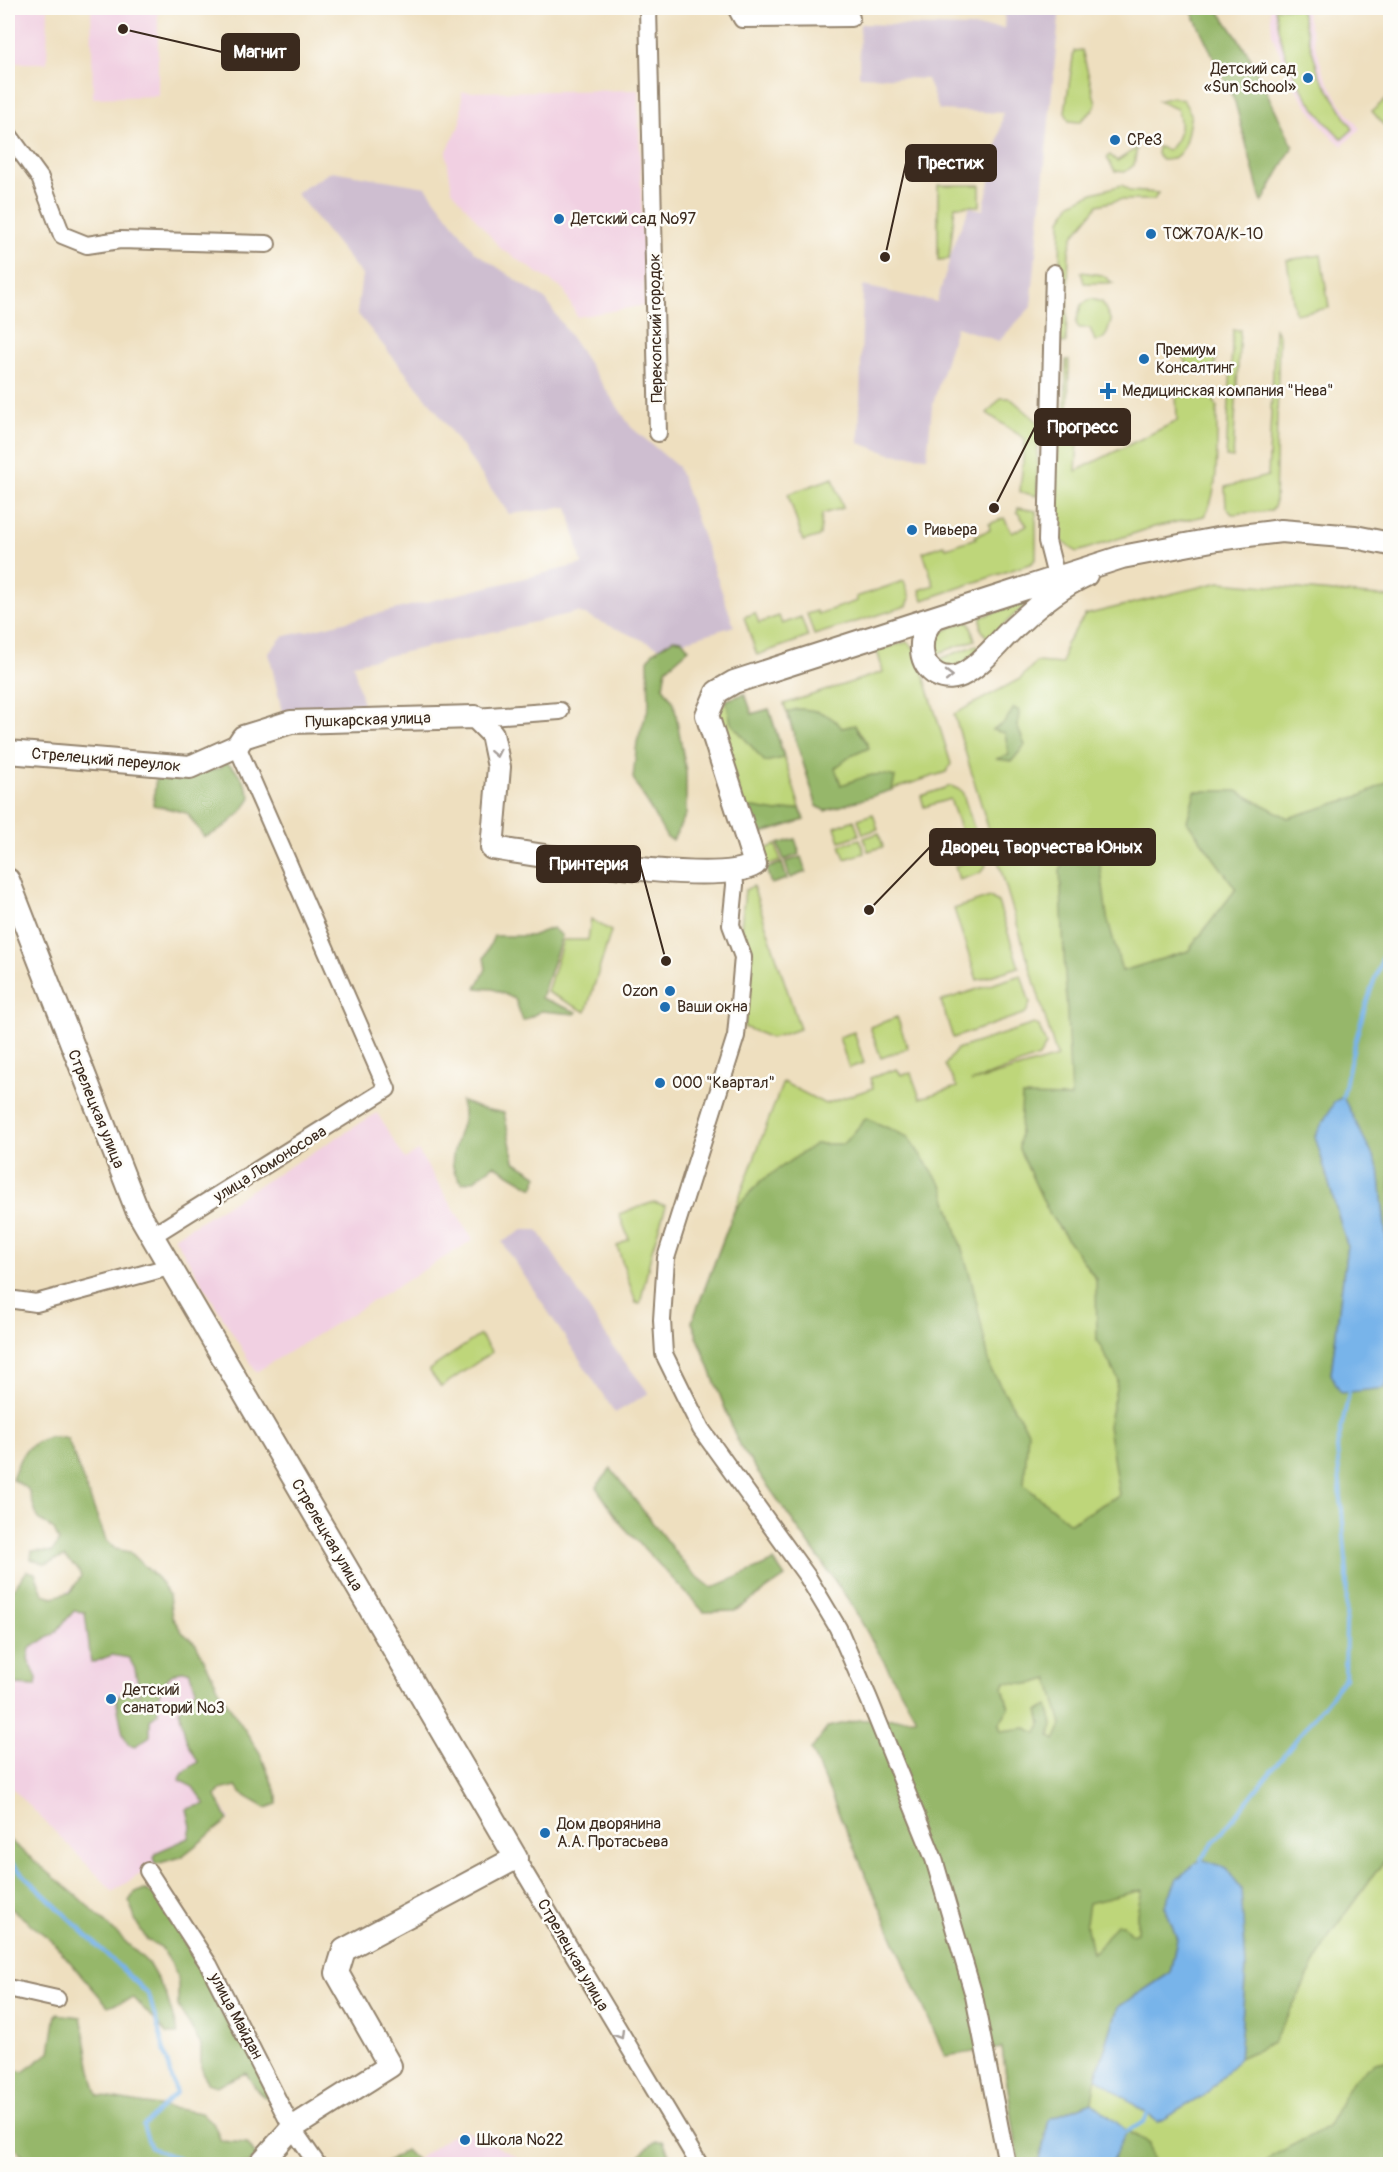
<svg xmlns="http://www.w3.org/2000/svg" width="1398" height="2172" font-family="Pangolin,sans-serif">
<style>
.built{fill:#f1d0e2}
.industrial{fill:#cebed0}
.green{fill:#bed67a;stroke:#7c804c;stroke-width:1.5}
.forest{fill:#96b76a;stroke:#687044;stroke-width:1.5;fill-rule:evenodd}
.water{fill:#78b4ea;stroke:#5a6f84;stroke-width:1.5}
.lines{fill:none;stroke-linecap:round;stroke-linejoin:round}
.stream{stroke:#78b4ea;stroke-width:4}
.street-casing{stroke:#94846e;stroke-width:20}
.secondary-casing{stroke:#94846e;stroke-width:26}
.street{stroke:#fff;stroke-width:16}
.secondary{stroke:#fff;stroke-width:22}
.oneway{stroke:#a79f9a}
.poi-dot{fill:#1f6fb2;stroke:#fdfcf7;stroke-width:2}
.labels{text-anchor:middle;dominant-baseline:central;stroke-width:5;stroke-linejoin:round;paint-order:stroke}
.poi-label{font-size:16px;fill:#3b2a1e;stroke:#fdfcf7;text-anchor:start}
.street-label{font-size:16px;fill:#3b2a1e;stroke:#fdfcf7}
.leader{fill:none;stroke:#3b2a1e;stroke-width:2}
.callout-dot{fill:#3b2a1e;stroke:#fdfcf7;stroke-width:2}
.callout{fill:#3b2a1e;stroke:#3b2a1e;stroke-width:2}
.callout-label{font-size:18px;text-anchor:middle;font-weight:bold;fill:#fff}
</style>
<rect width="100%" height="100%" fill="#fdfcf7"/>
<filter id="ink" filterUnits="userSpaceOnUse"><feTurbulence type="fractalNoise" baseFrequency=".0167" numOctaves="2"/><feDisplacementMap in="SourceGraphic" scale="12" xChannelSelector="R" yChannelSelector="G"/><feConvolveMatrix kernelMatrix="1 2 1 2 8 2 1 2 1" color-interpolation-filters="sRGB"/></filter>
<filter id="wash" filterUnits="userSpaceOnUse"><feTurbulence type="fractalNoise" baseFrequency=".008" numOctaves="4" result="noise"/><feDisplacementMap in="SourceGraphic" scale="24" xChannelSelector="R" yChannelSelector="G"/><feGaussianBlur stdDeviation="1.35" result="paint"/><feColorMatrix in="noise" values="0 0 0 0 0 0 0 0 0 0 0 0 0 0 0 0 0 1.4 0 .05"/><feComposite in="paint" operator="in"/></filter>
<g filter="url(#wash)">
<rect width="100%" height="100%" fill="#eedfbf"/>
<path class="built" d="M8,8H48L47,63H8Z
M91,8H158V96L93,98Z
M1270,8H1305L1323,72L1340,103L1360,129L1342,146L1326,131L1292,84L1272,34Z
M638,90L645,305L577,317L564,290L500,248L452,190L446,153L461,122L462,92Z
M377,1113L405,1159L418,1151L473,1240L256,1372L174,1237Z
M128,1553L256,1769L215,1794L230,1819L113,1891L8,1784V1629Z
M462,2128L530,2164H410Z"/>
<path class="industrial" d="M1005,8H1060L1031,307L999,341L956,327L932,407L927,457L891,454L859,443L863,286L937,302L957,235L970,207L983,210L995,161L1003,113L939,110L927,79L859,76L860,24L1004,28Z
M332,171L426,187L475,252L546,300L631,427L678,467L734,626L661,648L578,612L353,664L365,713L284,721L269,653L282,637L582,564L568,507L509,514L436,410L357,313L362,275L296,193Z
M523,1230H538L614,1348L649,1393L615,1413L502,1242Z"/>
<path class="green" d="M1275,8H1300L1319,74L1353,129L1342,139C1305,103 1280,59 1275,8Z
M1082,50L1096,104L1092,111L1079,122L1069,121L1065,112L1074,51Z
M1390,96V125L1387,129L1372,111Z
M1172,97L1183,100L1191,114C1187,133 1187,162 1162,160L1157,154L1158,147L1168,150C1181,140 1183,124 1177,109L1158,101Z
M1137,148L1134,165L1125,172L1115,171L1107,158L1110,155L1117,161Z
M938,185H980V206H955L949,259L938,260Z
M1122,185L1130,191L1158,193L1154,200H1119L1098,205L1073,236L1069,251L1066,343L1058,342L1061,220L1071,203L1093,193Z
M1321,255L1329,308L1295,314L1287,260Z
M1081,272L1102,275L1113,283H1084Z
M1091,299L1102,302L1111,321C1108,330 1107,341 1095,341L1090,328H1079L1076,323L1081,305Z
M1275,329L1279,335L1275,505L1271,511L1232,514L1226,507L1225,487L1268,476Z
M1233,330H1240L1233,458L1226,457Z
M1178,351L1216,355L1215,368L1189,366Z
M1066,360H1069L1068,419L1079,426L1076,471L1177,421L1176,390C1195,390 1209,387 1217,407C1216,437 1221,493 1204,516L1154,527L1077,552L1053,534L1058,420L1065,415Z
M1001,398H1010L1038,422L1037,496L1020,492L1025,439L987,413Z
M833,478L843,508L822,514L820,536L803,541L788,494Z
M1018,508L1036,511V558L1032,563L923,600L920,590L934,585L923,552L944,545L946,548L976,538L975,536L990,530L989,524L1004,518L1012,533L1027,525L1017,512Z
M904,581L910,598L907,606L814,635L807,614L817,611L818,614L857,601L856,597Z
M1220,582L1390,597V2164H1019L1002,2048L917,1718L850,1602L739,1445L692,1322L783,1082L825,1104L873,1088L870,1078L897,1069L901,1075L911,1073L920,1098L957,1087L945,1065L957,1049L1034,1024L1039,1026L1046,1045L1039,1057L971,1082L1057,1057L954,714L1020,679L1036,662L1062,664L1066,644L1085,615Z
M1022,603L1024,606L988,639L981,629V617Z
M755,613L759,623L779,616L782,624L801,617L808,637L757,655L744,617Z
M969,621L975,640L936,654C930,632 952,626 969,621Z
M907,642L916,650L951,764L946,772L825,811L817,806L784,704L883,672L877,650Z
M977,645L979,650L957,668L944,666L939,659Z
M745,694L752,714L769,709L804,820L754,836L715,720L726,700Z
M951,786L962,791L986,865L980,873L959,880L955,866L971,860L950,799L924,807L921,796Z
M873,814L878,829L863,834L858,819Z
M854,820L859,835L840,841L835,827Z
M879,833L883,847L868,851L864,838Z
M860,839L864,853L845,859L840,845Z
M776,845L781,861L765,866L759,851Z
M753,886L800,1029L771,1038L744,1027L752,952L741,927L745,890Z
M990,897L998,902L1019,967L977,980L954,909Z
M591,919L611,931L586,1012L547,992L563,940H588Z
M1021,975L1030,1003L1026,1013L953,1038L941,1001Z
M897,1017L908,1048L881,1058L870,1027Z
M854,1032L864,1063L849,1068L839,1037Z
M654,1202L666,1206L652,1250L640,1304L636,1303L617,1246L629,1239L619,1214Z
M480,1335L492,1352L441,1387L429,1370Z"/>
<path class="forest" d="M1190,8H1217L1247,52L1293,146L1262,203L1235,102Z
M673,639L682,640L689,649L666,669L663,687L674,703L686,771V814L673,840L667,838L633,778L637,742L649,706L648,660L653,652Z
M745,694L752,714L769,709L784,758L765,762L731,723L726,700Z
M1014,708L1019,711L1018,728L1025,745L1012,761L996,759L1009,755L1005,733L992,730L1004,723Z
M797,709C815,709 830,713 842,728L855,725C858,734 867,739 869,748L851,756L835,768L841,785C860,779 875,770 895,777L892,790L825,811L817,806L787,712Z
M225,763C239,768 245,784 251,797C245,812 220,833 204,837L187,813L153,805L156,776L177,771L191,775L220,768Z
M1390,780V1275L1379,1168L1315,1136L1347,1245L1331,1374L1385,1388L1390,1373V1431L1387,1437L1390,1444V1853L1331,1933L1273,2043L1239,2058L1246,1968L1165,1906L1177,1939L1170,1973L1118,2007L1096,2077L1092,2102L1049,2119L1039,2164H1019L1002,2048L945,2056L811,1750L828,1727L859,1720L916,1718L850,1602L739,1445L692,1322L735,1209L761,1181L815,1144H844L866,1118L908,1137L943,1187L972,1282L991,1370L1028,1431L1024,1485L1070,1523L1119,1495L1108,1426L1118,1379L1097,1340L1096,1279L1050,1215L1019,1149L1022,1096L1071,1097L1060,870L1072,849L1098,847L1107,917L1122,971L1188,951L1236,889L1187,821L1195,791H1237L1288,818L1363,795ZM1049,1679L1062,1725L1055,1740L1050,1737L1053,1724L1048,1706L1038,1711L1041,1723L1037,1733L1026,1728L1001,1731L999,1724L1009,1708L1003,1688L1005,1682L1031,1684ZM1142,1890L1137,1913V1932L1131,1934L1123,1924H1117C1107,1933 1103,1946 1092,1953L1086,1923L1089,1903Z
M754,808L777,812L800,808L804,820L754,836L745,810Z
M795,839L800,854L784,860L778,844Z
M801,857L806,872L790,878L785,862Z
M782,863L787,879L771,884L766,869Z
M552,928L562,936L541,998L577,1012L575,1014L541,1011L523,1021L515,999L493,989L476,988L486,969L484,958L494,936H531Z
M461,1101L479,1108L504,1113L514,1161L538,1176L533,1188L494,1165L474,1180L463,1183C442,1166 458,1142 463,1120C464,1114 462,1107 461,1101Z
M49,1437L67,1438L106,1540L115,1549L130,1552L158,1579L169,1595L172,1617L182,1632L196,1644L222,1695L260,1753L277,1795V1804L266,1808L242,1794L236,1786L220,1790L216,1796L228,1820L181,1857L156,1864L154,1857L157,1852L189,1838L191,1826L187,1809L205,1804L193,1787L179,1780L184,1772L198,1762L186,1739L179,1710L196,1689L189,1671C166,1668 155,1694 158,1713L150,1719V1736L135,1746L128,1744L123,1734L116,1699L123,1693L140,1694L135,1669L129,1658L112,1655L91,1663L85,1612L74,1611L54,1634L30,1648L28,1659L37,1678L36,1686L15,1685L8,1681V1592H11L27,1571L35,1573L43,1594L53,1597L71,1592L81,1576L78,1569L64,1557L45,1564L31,1559L32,1551L52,1552L59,1541L54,1530L38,1519L28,1489L12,1479C21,1455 23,1446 49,1437Z
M611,1469L689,1570L712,1588L774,1561L785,1577L735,1611L704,1612L621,1524L596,1487Z
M8,1839L78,1897L148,1963L166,1994L178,2034H167L134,1998L108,2006L52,1941L8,1906Z
M146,1890L155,1895L197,1963L211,1980L222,2015L259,2065L271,2098C258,2098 253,2083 246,2073L216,2086L207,2083L201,2067V2045L178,2006V1980L173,1966L161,1947L147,1940L136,1922L129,1901L135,1892Z
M56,2014L81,2017C87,2043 89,2071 98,2096L201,2113L213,2123L221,2141L247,2143L257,2157L248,2164H32L8,2141V2068L23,2072L50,2052Z
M1390,2060V2164H1264L1272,2156L1327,2127L1353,2080L1375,2063Z
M1127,2131L1149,2143L1153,2164H1110Z
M656,2141H663L674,2164H634L643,2151Z
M406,2150L418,2162L417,2164H385Z"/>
<path class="water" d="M1343,1097L1379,1168L1390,1275V1373L1385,1388L1341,1393L1331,1374L1347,1245L1315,1136L1335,1101Z
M1201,1859L1226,1868L1241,1889L1246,1968L1239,2058L1205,2095L1158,2122L1096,2077L1118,2007L1170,1973L1177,1939L1165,1906L1177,1879Z
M1092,2102L1127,2131L1110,2164H1039L1049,2119Z"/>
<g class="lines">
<path class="stream" d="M1343,1097C1353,1041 1368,992 1390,940
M1201,1859L1345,1678L1347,1573L1337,1448L1349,1393
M8,1860L149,1995L176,2093L143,2126L151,2148L192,2164
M1127,2131L1144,2122L1147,2115"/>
</g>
</g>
<g filter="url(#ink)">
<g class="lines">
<defs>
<path id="street" d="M648,8L658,433
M736,8L742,19L851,18
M8,134L40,178L62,235L87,245L120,240L267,244
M1054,273L1047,541L1059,588
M475,717L560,711
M734,872L735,885L731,925L743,957L736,1036L666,1258L662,1320L664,1354L701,1429L807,1576L838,1628L869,1699L934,1859L974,1996L1007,2164
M152,1236L387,1089L237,746
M8,1299L36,1303L169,1267
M516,1858L699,2164
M148,1871L209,1965L292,2128L317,2164
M8,1988L57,1999"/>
<path id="secondary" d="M933,618C925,630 921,636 922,651C924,673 946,685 965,673C986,661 1001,638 1019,623C1038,605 1062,586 1086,575
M8,752L190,767L237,746L243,737L291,722L475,717L492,734L499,767L492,848C541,855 719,888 755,864L707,715L717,692L734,682L1122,557L1217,539L1281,531L1355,537L1390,544
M8,880L137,1210L516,1858L344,1950L337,1973L390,2066L292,2128L260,2164"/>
</defs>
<use href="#street" class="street-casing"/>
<use href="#secondary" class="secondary-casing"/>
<use href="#street" class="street"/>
<use href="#secondary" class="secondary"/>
</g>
<defs><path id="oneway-chevron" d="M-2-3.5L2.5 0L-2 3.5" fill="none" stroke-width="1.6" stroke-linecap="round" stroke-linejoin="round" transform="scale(1.5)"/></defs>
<g class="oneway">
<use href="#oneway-chevron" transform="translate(949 676) rotate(-1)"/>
<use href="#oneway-chevron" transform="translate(496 753) rotate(79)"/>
<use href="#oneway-chevron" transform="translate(620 2035) rotate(59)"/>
</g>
</g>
<g class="poi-dot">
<circle cx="1308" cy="78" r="6"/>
<circle cx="1115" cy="140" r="6"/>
<circle cx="559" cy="219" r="6"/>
<circle cx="1151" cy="234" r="6"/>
<circle cx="1144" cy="359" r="6"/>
<path d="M1105 382h6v6h6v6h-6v6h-6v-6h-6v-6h6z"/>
<circle cx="912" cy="530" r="6"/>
<circle cx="670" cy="991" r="6"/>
<circle cx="665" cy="1007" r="6"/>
<circle cx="660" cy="1083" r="6"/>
<circle cx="111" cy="1699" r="6"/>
<circle cx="545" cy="1833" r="6"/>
<circle cx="465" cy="2140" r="6"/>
</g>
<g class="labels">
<g class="poi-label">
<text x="1296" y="69" text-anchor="end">Детский сад<tspan x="1296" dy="18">«Sun School»</tspan></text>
<text x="1127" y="140">СРеЗ</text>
<text x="571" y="219">Детский сад №97</text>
<text x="1163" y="234">ТСЖ 70А/К-10</text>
<text x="1156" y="350">Премиум<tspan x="1156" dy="18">Консалтинг</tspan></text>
<text x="1122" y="391">Медицинская компания "Нева"</text>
<text x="924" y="530">Ривьера</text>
<text x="658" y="991" text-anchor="end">Ozon</text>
<text x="677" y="1007">Ваши окна</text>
<text x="672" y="1083">ООО "Квартал"</text>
<text x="123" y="1690">Детский<tspan x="123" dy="18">санаторий №3</tspan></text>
<text x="557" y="1824">Дом дворянина<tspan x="557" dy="18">А.А. Протасьева</tspan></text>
<text x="477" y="2140">Школа №22</text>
</g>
<g class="street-label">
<text transform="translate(656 328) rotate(-91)">Перекопский городок</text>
<text transform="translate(368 720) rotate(-2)">Пушкарская улица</text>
<text transform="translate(106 760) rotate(5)">Стрелецкий переулок</text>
<text transform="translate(96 1109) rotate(68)">Стрелецкая улица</text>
<text transform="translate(270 1164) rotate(-32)">улица Ломоносова</text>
<text transform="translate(327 1535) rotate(60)">Стрелецкая улица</text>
<text transform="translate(573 1955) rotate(60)">Стрелецкая улица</text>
<text transform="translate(236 2016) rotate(62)">улица Майдан</text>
</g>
</g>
<path class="leader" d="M123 29L222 52M885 257L906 163M994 508L1035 427M869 910L930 847M666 961L640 864"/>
<g class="callout-dot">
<circle cx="123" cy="29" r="6"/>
<circle cx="885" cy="257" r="6"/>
<circle cx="994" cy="508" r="6"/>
<circle cx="869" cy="910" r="6"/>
<circle cx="666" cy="961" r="6"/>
</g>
<g class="callout">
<rect x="222" y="34" width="77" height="36" rx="6"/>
<rect x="906" y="145" width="90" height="36" rx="6"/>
<rect x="1035" y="409" width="95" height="36" rx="6"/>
<rect x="930" y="829" width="225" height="36" rx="6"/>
<rect x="537" y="846" width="103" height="36" rx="6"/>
</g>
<g class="callout-label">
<text x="260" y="58">Магнит</text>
<text x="951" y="169">Престиж</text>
<text x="1083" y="433">Прогресс</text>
<text x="1042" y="853">Дворец Творчества Юных</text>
<text x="589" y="870">Принтерия</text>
</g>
<rect width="1398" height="2172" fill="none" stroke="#fdfcf7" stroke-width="30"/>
</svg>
